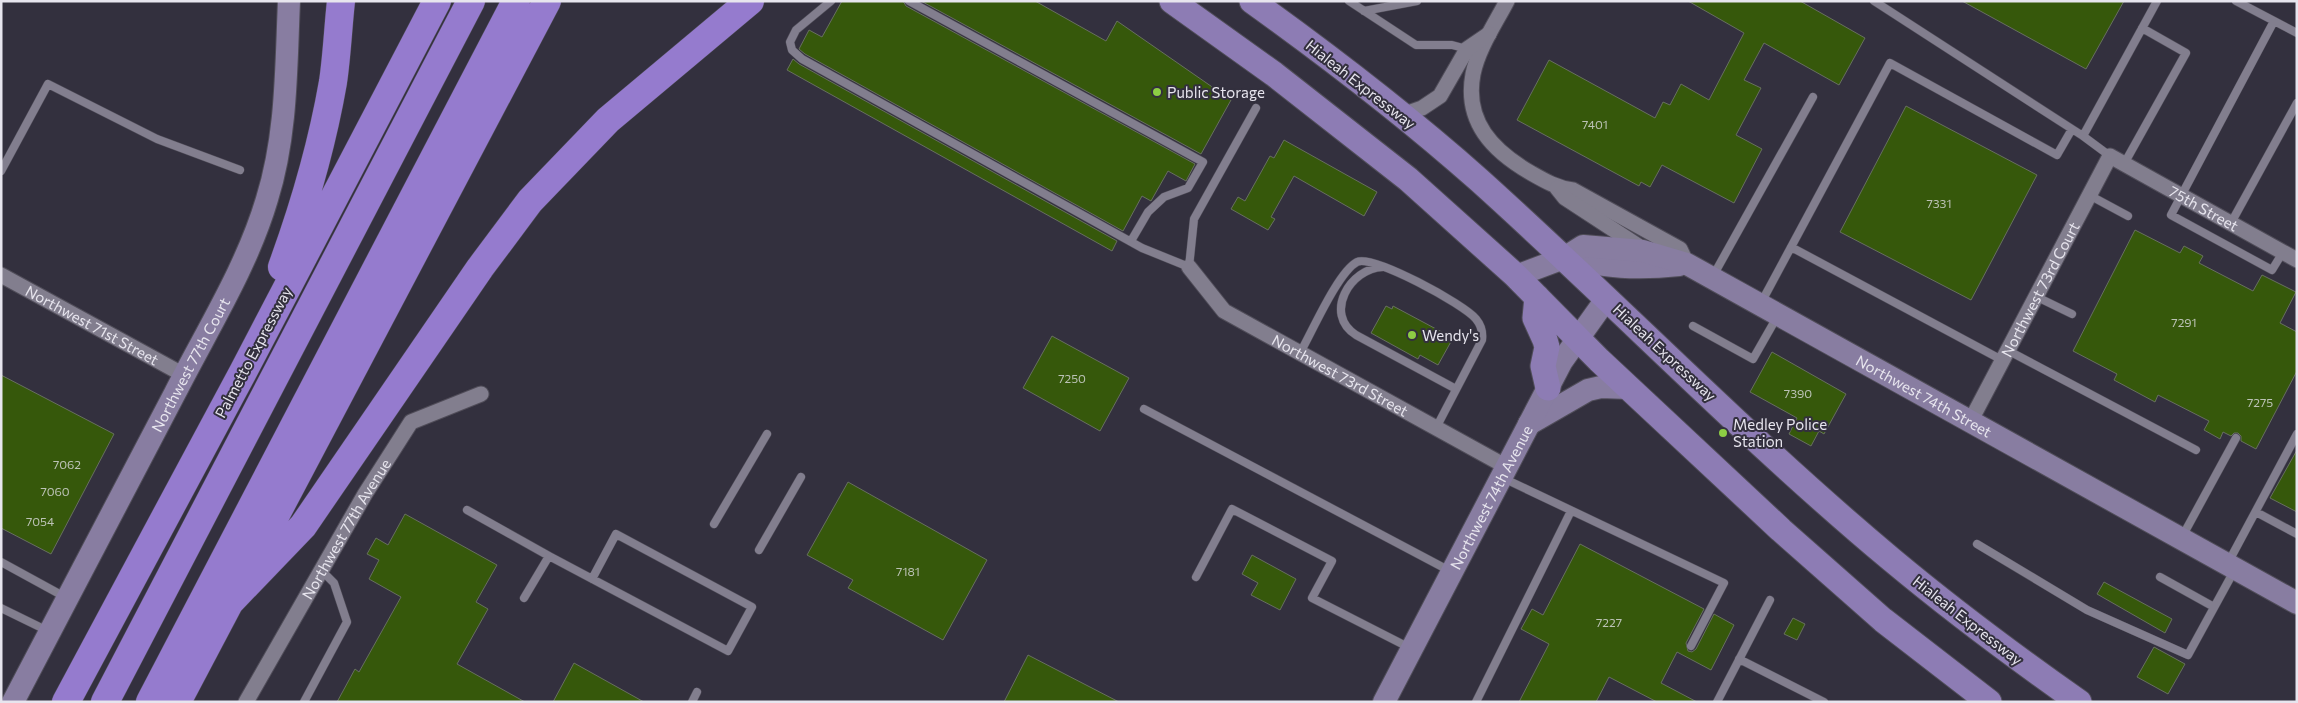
<svg xmlns="http://www.w3.org/2000/svg" width="2298" height="703" font-family="Commissioner,sans-serif">
<style>
.building{fill:#36580b;stroke:#676f60}
.lines{fill:none;stroke-linecap:round;stroke-linejoin:round}
.lane-casing{stroke:#504d59;stroke-width:9}
.street-casing{stroke:#504d59;stroke-width:17}
.secondary-casing{stroke:#504d59;stroke-width:24}
.primary-casing{stroke:#504d59;stroke-width:27}
.highway-casing{stroke:#504d59;stroke-width:29}
.lane{stroke:#827e8e;stroke-width:8}
.street{stroke:#827e8e;stroke-width:15}
.secondary{stroke:#887da1;stroke-width:22}
.primary{stroke:#8d7cb4;stroke-width:25}
.highway{stroke:#957bce;stroke-width:28}
.poi-dot{fill:#8dce44;stroke:#33303e;stroke-width:2}
.labels{text-anchor:middle;dominant-baseline:central;stroke-width:4;stroke-linejoin:round;paint-order:stroke}
.number-label{font-size:12px;fill:#bbc2b5}
.street-label{font-size:15px;fill:#e7e5ee;stroke:#33303e}
.poi-label{font-size:15px;fill:#e7e5ee;stroke:#33303e;text-anchor:start}
</style>
<rect width="100%" height="100%" fill="#33303e"/>
<path class="building" d="M842,1H903L906,6L1195,164L1186,181L1168,171L1151,201L1142,196L1123,231L805,54L799,49L809,30L822,37Z
M921,1H1035L1106,41L1117,21L1231,100L1201,154Z
M1688,1H1800L1865,38L1839,85L1764,43L1744,80L1761,88L1736,135L1762,149L1734,203L1662,165L1650,187L1641,182L1639,186L1517,120L1549,60L1655,118L1663,102L1670,105L1681,84L1709,100L1744,33Z
M1962,1H2124L2086,69Z
M793,59L799,64L1117,241L1112,251L787,70Z
M1906,106L2037,175L1971,300L1840,232Z
M1284,140L1377,192L1364,216L1294,176L1271,217L1275,219L1268,230L1231,209L1238,197L1245,201L1270,156L1274,158Z
M2135,230L2180,253L2184,246L2203,256L2199,263L2253,291L2262,275L2296,292L2280,323L2297,332V371L2256,449L2241,441V436L2238,433H2234L2231,436L2223,432L2220,439L2204,430L2209,421L2158,395L2155,402L2114,380L2117,374L2073,351Z
M1386,306L1392,309L1393,306L1453,338L1438,365L1420,355L1418,359L1371,333Z
M1052,336L1129,378L1100,431L1023,388Z
M1772,352L1846,394L1824,434L1819,431L1811,446L1789,434L1797,418L1750,392Z
M1,375L114,434L51,554L1,528Z
M2297,450V512L2270,498Z
M848,482L987,560L943,640L848,588L853,580L807,555Z
M405,514L497,565L476,602L488,609L457,664L525,702H337L355,669L359,672L401,597L369,579L379,560L367,554L376,538L388,545Z
M1580,544L1704,609L1686,643L1688,651L1692,652L1696,649L1714,614L1734,625L1711,670L1677,652L1661,683L1697,702H1657L1609,677L1596,702H1519L1549,644L1521,629L1532,609L1543,615Z
M1252,555L1296,579L1280,610L1251,595L1258,583L1242,574Z
M2104,582L2172,619L2165,633L2097,594Z
M1793,618L1805,624L1797,640L1784,634Z
M2154,647L2185,664L2168,694L2137,677Z
M1028,655L1119,702H1004Z
M574,663L644,702H553Z"/>
<g class="lines">
<defs>
<path id="lane" d="M831,1L796,30L790,42L792,50L802,59L1142,248L1189,267L1194,219L1256,108
M909,1L1203,162L1188,188L1164,197L1148,212L1131,241
M1349,1L1416,45H1452L1467,49
M1874,1L2072,129
M2236,1L2297,33
M1364,11L1417,1
M2274,21L2171,215L2272,270L2283,252
M2110,156L2083,136L2157,1
M2124,164L2186,53L2142,28
M1,171L48,84L157,139L240,170
M2089,195L2128,216
M2231,223L2297,103
M1791,247L2002,360
M1383,267C1350,268 1323,314 1356,335L1456,389
M1713,276L1813,97
M2035,296L2072,314
M1761,303L1890,63L2057,155L2072,129L2083,136
M1693,326L1753,359L1777,317
M2007,350L2196,450
M1300,353C1312,332 1338,272 1357,262C1372,254 1464,304 1476,319C1481,325 1483,332 1482,340L1436,428
M1144,409L1450,571
M1503,478L1724,583L1691,646
M467,510L549,556L524,598
M2256,512L2297,534
M714,524L767,434
M2182,537L2236,438
M1977,544L2087,610L2188,655L2234,571
M759,550L801,477
M549,556L728,651L752,607L616,534L592,579
M1,562L65,597
M2228,563L2297,434
M1196,577L1232,509L1332,561L1312,598L1410,648
M2160,577L2214,607
M1,608L48,631
M1739,659L1824,702
M304,702L347,622L334,583L322,571
M692,702L697,692
M1476,702L1571,511
M1717,702L1770,600"/>
<g id="street">
<path d="M1507,1C1495,24 1478,49 1473,74C1464,122 1493,151 1531,173C1545,181 1557,188 1573,190L1680,249L1687,264"/>
<path d="M1402,115L1422,108L1440,96L1467,49L1489,34"/>
<path d="M1557,188L1565,198L1643,249"/>
<path id="s1" d="M1189,267L1224,311L1507,467"/>
<path id="s2" d="M1,275L184,375"/>
<path id="s3" d="M1970,422L2110,156L2297,260"/>
<path id="s4" d="M246,702L365,494L411,422L481,394"/>
</g>
<g id="secondary">
<path d="M1564,258C1607,267 1635,270 1679,265"/>
<path id="s5" d="M1516,276L1564,258L1583,246L1643,251L1687,264L2297,603"/>
<path d="M1529,424L1588,390L1601,387L1628,388"/>
<path id="s6" d="M13,702C67,599 121,496 175,393C207,330 247,267 267,199C287,135 286,68 289,1"/>
<path id="s7" d="M1384,702L1562,361L1607,298"/>
</g>
<path id="primary" d="M1172,1L1274,74L1408,179L1515,275L1599,360L1781,530L1883,620L1989,702
M1252,1C1330,57 1407,116 1479,180C1618,305 1748,440 1892,560C1952,610 2015,657 2079,702
M1537,297L1535,318L1545,340L1547,347L1543,366L1548,388"/>
<path id="highway" d="M282,267C304,207 322,145 333,82C337,55 338,28 341,1
M229,603L303,526L480,268L530,201L608,120L750,1
M66,702L243,372L437,1
M105,702L471,1
M150,702L516,1
M177,702L547,1"/>
</defs>
<use href="#lane" class="lane-casing"/>
<use href="#street" class="street-casing"/>
<use href="#secondary" class="secondary-casing"/>
<use href="#primary" class="primary-casing"/>
<use href="#highway" class="highway-casing"/>
<use href="#lane" class="lane"/>
<use href="#street" class="street"/>
<use href="#secondary" class="secondary"/>
<use href="#primary" class="primary"/>
<use href="#highway" class="highway"/>
</g>
<g class="poi-dot">
<circle cx="1157" cy="92" r="5"/>
<circle cx="1412" cy="335" r="5"/>
<circle cx="1723" cy="433" r="5"/>
</g>
<g class="labels">
<g class="number-label">
<text x="1595" y="124">7401</text>
<text x="1939" y="203">7331</text>
<text x="2184" y="322">7291</text>
<text x="1072" y="378">7250</text>
<text x="1798" y="393">7390</text>
<text x="2260" y="402">7275</text>
<text x="67" y="464">7062</text>
<text x="55" y="491">7060</text>
<text x="40" y="521">7054</text>
<text x="908" y="571">7181</text>
<text x="1609" y="622">7227</text>
</g>
<g class="street-label">
<text transform="translate(1361 84) rotate(38)">Hialeah Expressway</text>
<text stroke="none"><textPath href="#s3" startOffset="408">75th Street</textPath></text>
<text stroke="none"><textPath href="#s3" startOffset="150">Northwest 73rd Court</textPath></text>
<text stroke="none"><textPath href="#s2" startOffset="104">Northwest 71st Street</textPath></text>
<text transform="translate(253 352) rotate(-62)">Palmetto Expressway</text>
<text transform="translate(1665 352) rotate(43)">Hialeah Expressway</text>
<text stroke="none"><textPath href="#s6" startOffset="381">Northwest 77th Court</textPath></text>
<text stroke="none"><textPath href="#s1" startOffset="189">Northwest 73rd Street</textPath></text>
<text stroke="none"><textPath href="#s5" startOffset="451">Northwest 74th Street</textPath></text>
<text stroke="none"><textPath href="#s7" startOffset="231">Northwest 74th Avenue</textPath></text>
<text stroke="none"><textPath href="#s4" startOffset="200">Northwest 77th Avenue</textPath></text>
<text transform="translate(1968 620) rotate(38)">Hialeah Expressway</text>
</g>
<g class="poi-label">
<text x="1167" y="92">Public Storage</text>
<text x="1422" y="335">Wendy's</text>
<text x="1733" y="424">Medley Police<tspan x="1733" dy="17">Station</tspan></text>
</g>
</g>
<rect width="2298" height="703" fill="none" stroke="#e7e5ee" stroke-width="5"/>
</svg>
